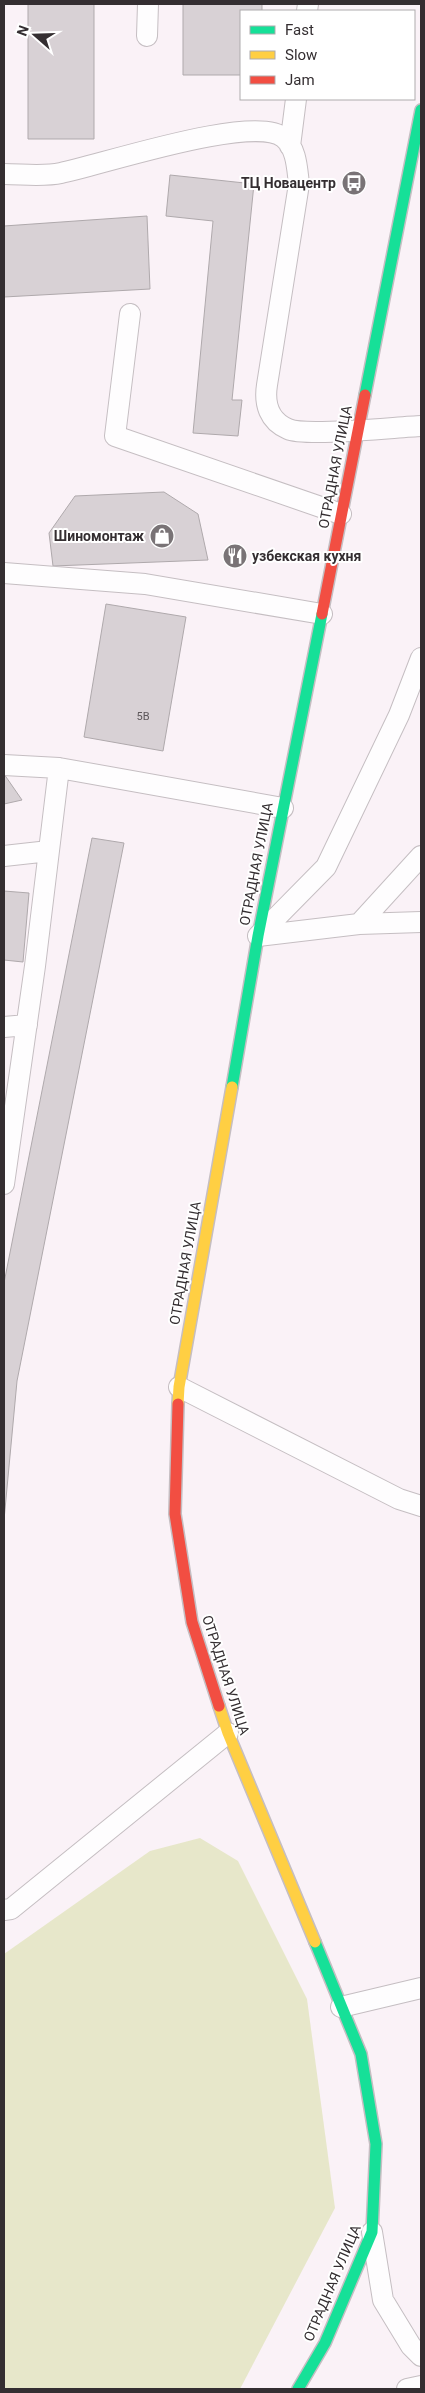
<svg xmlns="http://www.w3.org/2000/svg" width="425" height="2393" font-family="Roboto,sans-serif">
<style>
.green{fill:#e7e7ca}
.building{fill:#d8d1d5;stroke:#afa9ac}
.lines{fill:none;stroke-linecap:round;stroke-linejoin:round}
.lane-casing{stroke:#c5bec2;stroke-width:22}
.fast-casing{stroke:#c5bec2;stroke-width:14}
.slow-casing{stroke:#c5bec2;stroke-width:14}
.jam-casing{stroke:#c5bec2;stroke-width:14}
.lane{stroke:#fefdfe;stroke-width:20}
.fast{stroke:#16e098;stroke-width:11}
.slow{stroke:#ffcf43;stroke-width:11}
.jam{stroke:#f24e42;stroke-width:11}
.labels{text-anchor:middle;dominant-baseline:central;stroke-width:4;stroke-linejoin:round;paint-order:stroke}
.number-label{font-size:11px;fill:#5d575a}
.poi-label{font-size:14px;font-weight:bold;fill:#342e31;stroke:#fff;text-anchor:end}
.street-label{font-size:14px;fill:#342e31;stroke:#fff}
</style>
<rect width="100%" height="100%" fill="#faf2f7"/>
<path class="green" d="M200,1838L238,1861L307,1999L335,2208L240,2389H4V1954L150,1851Z"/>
<path class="building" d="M28,4H94V139H28Z
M183,4H262V11H241V75H183Z
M170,175L254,184L232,400H242L238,436L193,433L213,221L166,216Z
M147,216L150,289L4,297V226Z
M164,492L198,514L208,560L53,566L49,533L75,496Z
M106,604L186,617L163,751L84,737Z
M4,774L22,800L4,804Z
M92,838L124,843L17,1381L4,1520V1283Z
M4,891L29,893L23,962L4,960Z"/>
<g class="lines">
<defs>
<path id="lane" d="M307,11L308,4
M147,36L148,4
M290,146L296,99
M4,174C22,174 43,177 61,173C101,165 255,113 284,138C297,149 297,169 299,184L267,385C264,404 269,421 288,429C306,437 396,427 421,426
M130,314L115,436L341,514
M4,573L145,584L322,614
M4,765L59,768L283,808
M4,856L49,851
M359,924L421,856
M258,936L326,867L399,715L421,658
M258,936L359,924L421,922
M4,1027L27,1025
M4,1184L35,966L59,768
M179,1387L399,1499L421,1506
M4,1910L11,1909L228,1733
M341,2007L421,1988
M372,2232L383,2300L411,2346L421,2356
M407,2389L421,2386"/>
<path id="fast" d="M365,395L421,110
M232,1087L258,936L322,614
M298,2389L325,2343L372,2232L376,2144L361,2054L315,1942"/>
<path id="slow" d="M178,1404L179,1387L232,1087
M219,1706L228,1733L315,1942"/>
<path id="jam" d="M322,614L365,395
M178,1404L175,1514L192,1622L219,1706"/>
</defs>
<use href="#lane" class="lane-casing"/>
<use href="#fast" class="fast-casing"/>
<use href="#slow" class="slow-casing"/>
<use href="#jam" class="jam-casing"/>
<use href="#lane" class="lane"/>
<use href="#fast" class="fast"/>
<use href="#slow" class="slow"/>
<use href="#jam" class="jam"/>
</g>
<defs>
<symbol id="bus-disc" viewBox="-11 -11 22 22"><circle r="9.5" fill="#797376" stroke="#fff"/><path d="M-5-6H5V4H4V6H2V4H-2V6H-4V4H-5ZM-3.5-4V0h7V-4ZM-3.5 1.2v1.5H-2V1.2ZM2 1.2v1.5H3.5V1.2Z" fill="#fff"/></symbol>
<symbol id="shop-disc" viewBox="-11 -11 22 22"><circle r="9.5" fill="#797376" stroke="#fff"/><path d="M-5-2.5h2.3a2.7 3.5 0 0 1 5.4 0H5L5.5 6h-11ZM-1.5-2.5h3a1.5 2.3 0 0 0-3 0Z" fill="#fff"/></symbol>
<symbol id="restaurant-disc" viewBox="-11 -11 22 22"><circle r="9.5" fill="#797376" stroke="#fff"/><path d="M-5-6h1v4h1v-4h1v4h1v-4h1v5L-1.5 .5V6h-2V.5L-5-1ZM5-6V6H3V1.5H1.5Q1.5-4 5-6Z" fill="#fff"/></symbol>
</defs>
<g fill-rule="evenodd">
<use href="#bus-disc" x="340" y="169" width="28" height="28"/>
<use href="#shop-disc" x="148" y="522" width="28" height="28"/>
<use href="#restaurant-disc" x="221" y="542" width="28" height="28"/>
</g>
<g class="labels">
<g class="number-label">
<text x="143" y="716">5В</text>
</g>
<g class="poi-label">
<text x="336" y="183">ТЦ Новацентр</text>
<text x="144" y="536">Шиномонтаж</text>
<text x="252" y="556" text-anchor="start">узбекская кухня</text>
</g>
<g class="street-label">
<text transform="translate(335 467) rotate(-79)">ОТРАДНАЯ УЛИЦА</text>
<text transform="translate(256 864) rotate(-79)">ОТРАДНАЯ УЛИЦА</text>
<text transform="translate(185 1263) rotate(-80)">ОТРАДНАЯ УЛИЦА</text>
<text transform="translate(226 1675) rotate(72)">ОТРАДНАЯ УЛИЦА</text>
<text transform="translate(332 2283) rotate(-67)">ОТРАДНАЯ УЛИЦА</text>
</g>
</g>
<rect width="425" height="2393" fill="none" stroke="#342e31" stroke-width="10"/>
<rect x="240" y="10" width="175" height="90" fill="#ffffff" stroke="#aeabad"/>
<rect x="250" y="26" width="25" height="8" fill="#16e098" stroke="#aeabad"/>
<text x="285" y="35" font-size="15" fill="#342e31">Fast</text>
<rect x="250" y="51" width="25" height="8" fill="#ffcf43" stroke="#aeabad"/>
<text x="285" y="60" font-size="15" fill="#342e31">Slow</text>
<rect x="250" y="76" width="25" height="8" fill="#f24e42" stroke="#aeabad"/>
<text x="285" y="85" font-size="15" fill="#342e31">Jam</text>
<g transform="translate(35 35) rotate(290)" stroke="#ffffff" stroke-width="4" paint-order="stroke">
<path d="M0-4L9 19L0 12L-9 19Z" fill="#342e31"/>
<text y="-8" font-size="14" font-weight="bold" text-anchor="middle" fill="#342e31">N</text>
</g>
</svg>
